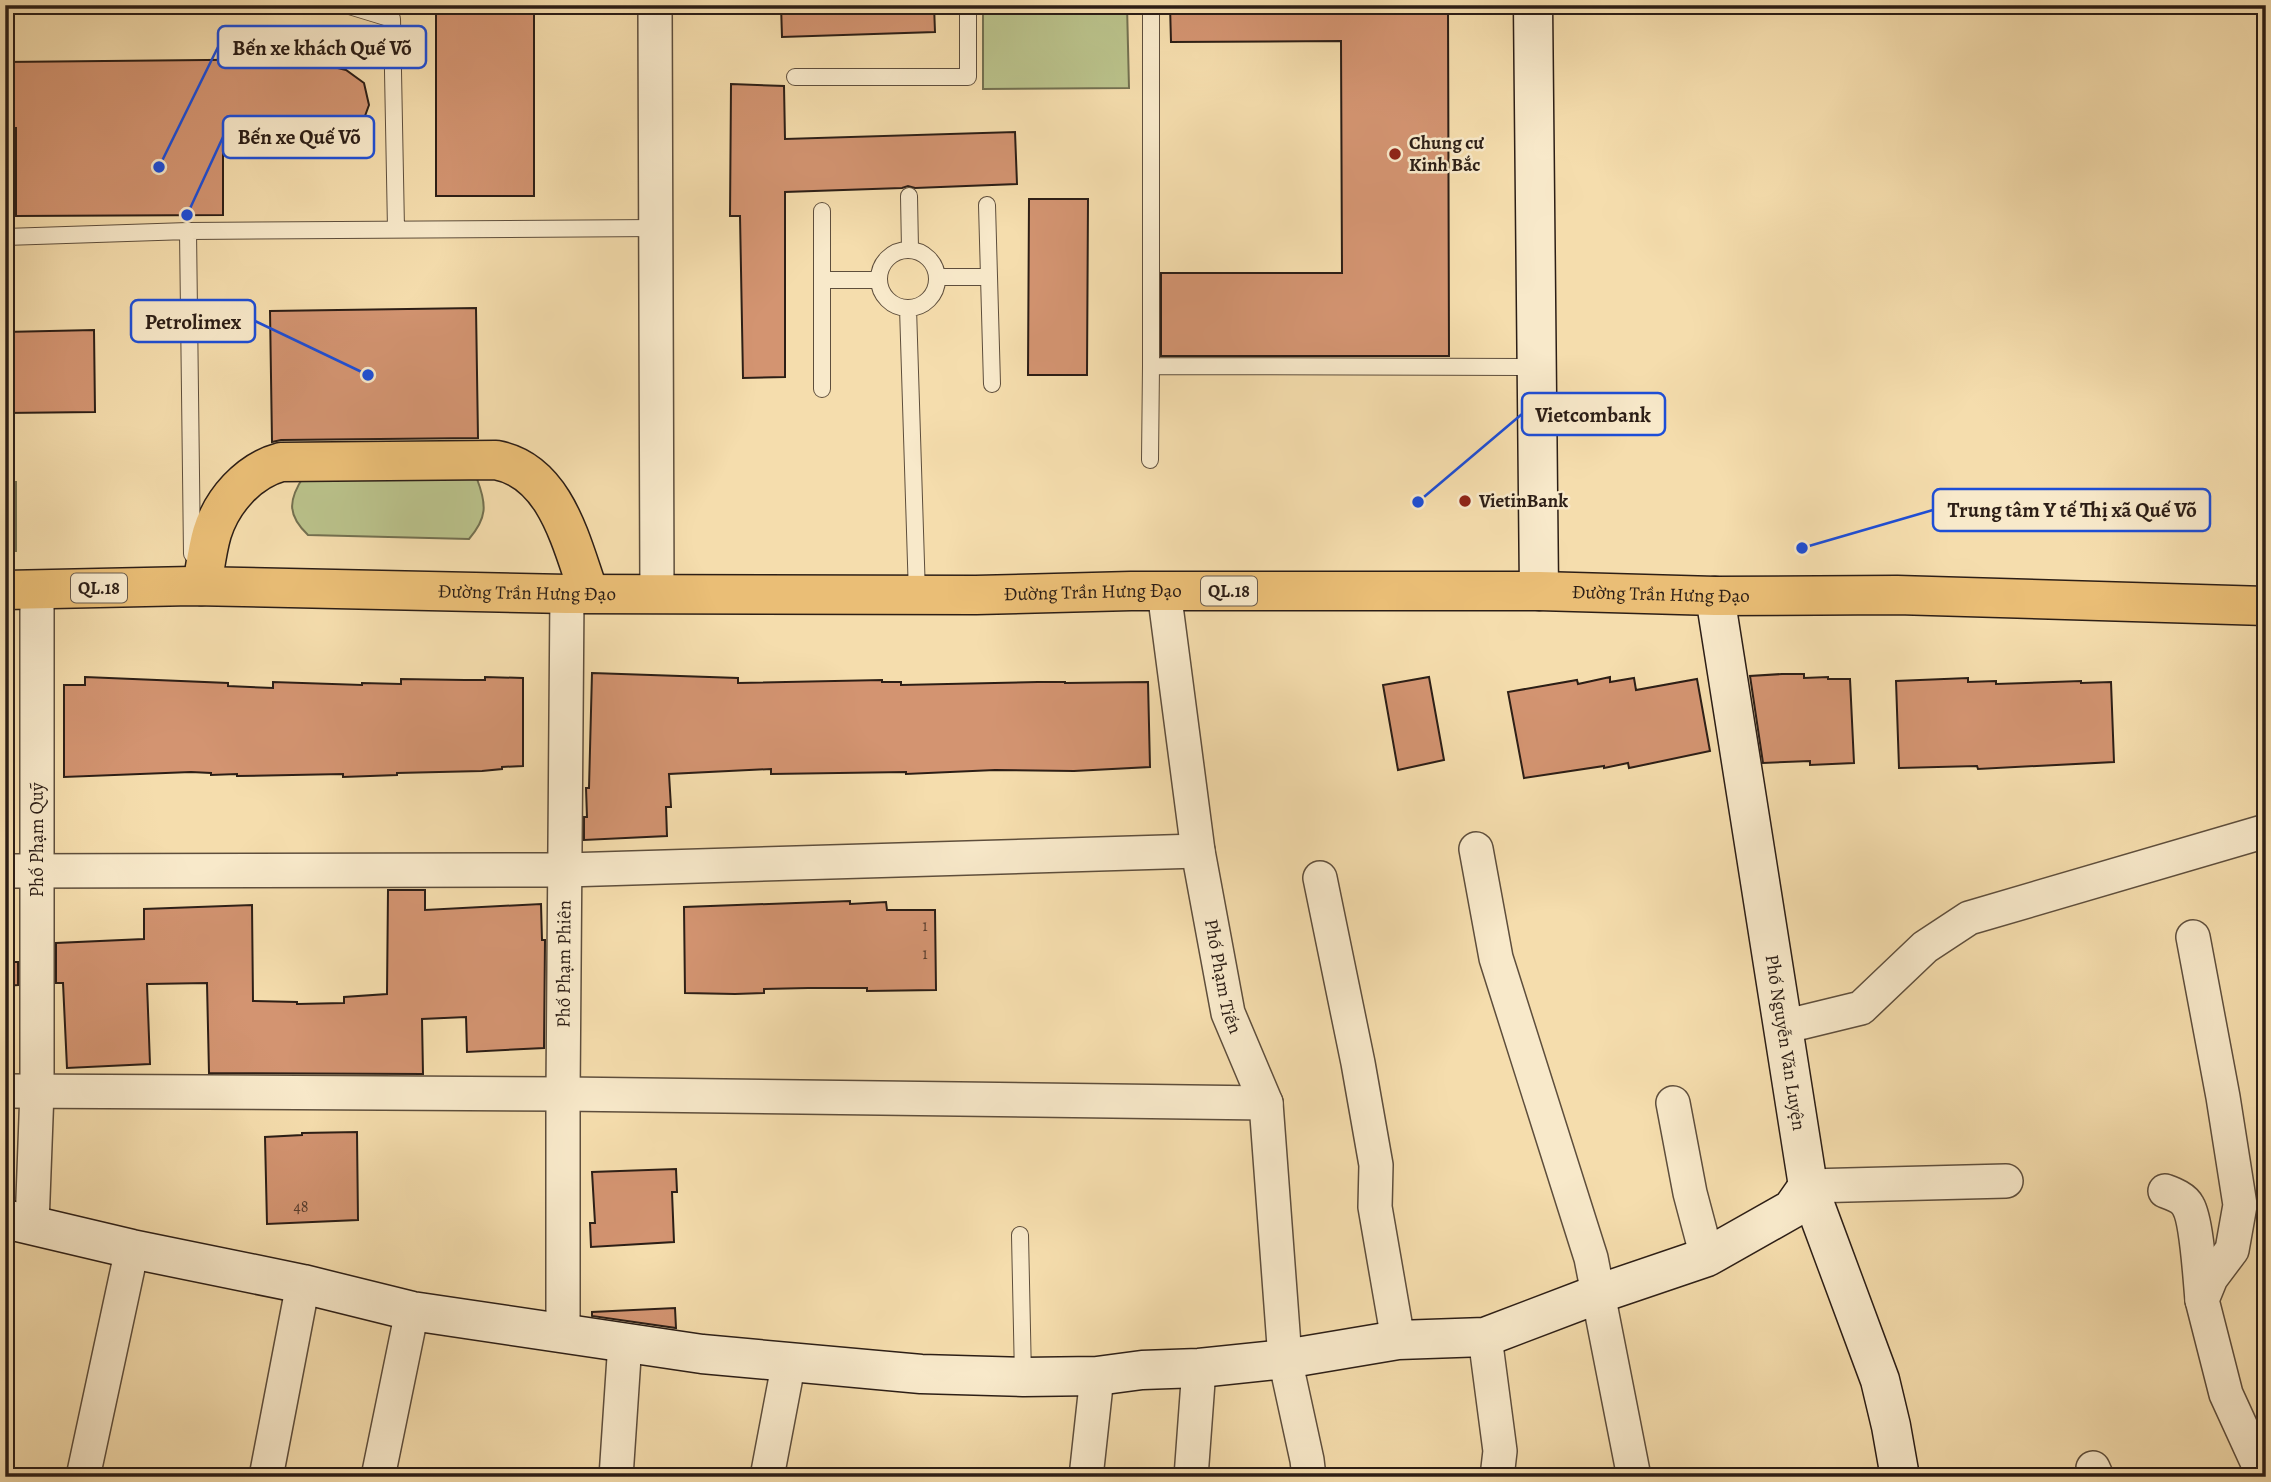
<svg xmlns="http://www.w3.org/2000/svg" width="2271" height="1482" font-family="Alegreya,serif">
<style>
.green{fill:#bac28b;stroke:#737050;stroke-width:2}
.building{fill:#d39471;stroke:#2c1e16;stroke-width:2}
.lines{fill:none;stroke-linecap:round;stroke-linejoin:round}
.lane-casing{stroke:#5e4e3c;stroke-width:18}
.street-casing{stroke:#5e4e3c;stroke-width:36}
.secondary-casing{stroke:#2c1e16;stroke-width:41}
.highway-casing{stroke:#2c1e16;stroke-width:41}
.lane{stroke:#f8e9ca;stroke-width:16}
.street{stroke:#f8e9ca;stroke-width:33}
.secondary{stroke:#f8e9ca;stroke-width:38}
.highway{stroke:#eabe76;stroke-width:38}
.poi-dot{fill:#8f2418;stroke:#f8e9ca;stroke-width:2.5}
.labels{text-anchor:middle;dominant-baseline:central;stroke-width:5;stroke-linejoin:round;paint-order:stroke}
.number-label{font-size:16px;fill:#563c2d}
.shield{fill:#f8e9ca;stroke:#695b4c;stroke-width:2}
.shield-label{font-size:18px;font-weight:bold;fill:#2c1e16}
.poi-label{font-size:19px;font-weight:bold;fill:#2c1e16;stroke:#f8e9ca;text-anchor:start}
.street-label{font-size:19px;fill:#2c1e16;stroke:#f8e9ca}
.leader{fill:none;stroke:#1d4ed8;stroke-width:2.5}
.callout-dot{fill:#1d4ed8;stroke:#f8e9ca;stroke-width:2.5}
.callout{fill:#f8e9ca;stroke:#1d4ed8;stroke-width:2.5}
.callout-label{font-size:21px;text-anchor:middle;font-weight:bold;fill:#2c1e16}
</style>
<rect width="100%" height="100%" fill="#f5ddad"/>
<filter id="stains"><feTurbulence type="fractalNoise" baseFrequency=".00286" numOctaves="4"/><feColorMatrix values="0 0 0 0 .2 0 0 0 0 .09 0 0 0 0 .02 0 0 0 .5 -.17"/></filter>
<radialGradient id="worn" r=".72"><stop offset=".6" stop-color="#630" stop-opacity="0"/><stop offset="1" stop-color="#630" stop-opacity=".3"/></radialGradient>
<path class="green" d="M983,5H1127L1129,88L983,89Z
M304,476L477,479C487,505 487,518 469,539L308,535C287,515 288,500 304,476Z
M5,482H16V551H5Z"/>
<path class="building" d="M436,5H534V196H436Z
M781,5H934L935,32L782,37Z
M1170,5H1448L1449,356H1161V273H1342L1341,41L1171,42Z
M300,59L346,70L364,83L369,105L362,124L352,141L333,150L316,153L296,147L280,124L223,125V215L16,216V128H5V62Z
M731,84L784,86L785,139L1015,132L1017,184L915,188L908,186L902,188L785,192V377L743,378L740,216H730Z
M1029,199H1088L1087,375H1028Z
M476,308L478,438L281,440L272,442L270,311Z
M94,330L95,412L5,413V332Z
M592,673L738,678V683L882,680V682H901V685L1038,682H1065V683L1148,682L1150,767L1074,771L995,770L906,774V772L771,774V769L669,774L671,807H666L667,836L584,840V817H587L586,788H589Z
M1782,674H1804V678L1828,677V679H1850L1854,763L1810,765V761L1763,763L1750,676Z
M85,677L228,683V686L273,688V682L362,685V683L401,684V679L465,680H485V677L523,678V766L502,767V769L482,771L397,773V775L343,777V774L237,776V774L211,775V773L191,772L64,777V685H85Z
M1429,677L1444,760L1398,770L1383,685Z
M1610,677V682L1634,678L1636,690L1697,679L1710,751L1629,768L1628,763L1604,768V766L1524,778L1508,692L1577,680L1578,684Z
M1968,678V682L1996,681V684L2081,681V683L2111,682L2114,762L1978,769L1977,766L1899,768L1896,681Z
M388,890H425V910L541,904L542,940H545L544,1048L467,1052L466,1017L422,1019L423,1074L209,1073L207,983L147,984L150,1064L67,1068L63,983H56V943L144,939V909L252,905L253,1001L297,1002V1004L344,1003V997L387,994Z
M850,901V904L886,902L887,910H935L936,990L867,991V988H808L764,989V993L735,994L685,993L684,907Z
M5,962H18V985L5,986Z
M357,1132L358,1220L267,1224L265,1137L302,1135V1133Z
M676,1169L677,1192H672L674,1242L591,1247L590,1223H595L592,1172Z
M675,1308L676,1328L592,1316V1312Z"/>
<g class="lines">
<defs>
<path id="lane" d="M346,5L392,19L396,229
M795,77H968V5
M909,196L910,249
M987,205L992,384
M822,211V280
M188,231L192,554
M5,237L188,231L656,228
M879 279a29 29 0 1 1 58 0a29 29 0 1 1-58 0Z
M937,277H989
M908,308L917,595
M1151,366V5
M822,389V280H879
M1150,460L1151,366L1536,367
M1020,1235L1023,1377"/>
<g id="street">
<path d="M655,5L657,595"/>
<path id="s1" d="M1164,591L1198,851L1228,1013L1266,1103L1285,1359L1307,1460L1309,1477"/>
<path d="M1476,849L1496,958L1591,1258L1634,1477"/>
<path d="M5,871L566,870L1198,851"/>
<path d="M1320,878L1358,1063L1376,1165L1375,1207L1398,1340"/>
<path d="M2193,937L2223,1097L2240,1205L2232,1250L2211,1278L2202,1300L2226,1394L2264,1477"/>
<path d="M1783,1027L1861,1008L1925,947L1969,918L2266,831"/>
<path d="M5,1091L563,1094L1266,1103"/>
<path d="M1673,1103L1690,1193L1707,1257"/>
<path d="M1808,1186L2006,1181"/>
<path d="M2165,1191C2173,1194 2184,1198 2188,1206C2197,1221 2200,1280 2202,1300"/>
<path d="M32,1225L37,1091V590"/>
<path id="s2" d="M563,1333V1094L567,594"/>
<path d="M1485,1337L1500,1451L1497,1477"/>
<path d="M2093,1468L2097,1477"/>
<path d="M83,1477L132,1249"/>
<path d="M266,1477L303,1284"/>
<path d="M378,1477L412,1311"/>
<path d="M616,1477L625,1342"/>
<path d="M767,1477L789,1361"/>
<path d="M1086,1477L1097,1376"/>
<path d="M1191,1477L1199,1368"/>
</g>
<g id="secondary">
<path d="M1533,5L1539,591"/>
<path id="s3" d="M1715,596L1808,1186L1880,1380L1891,1426L1900,1477"/>
<path d="M5,1219L132,1249L303,1284L412,1311L702,1354L921,1374L1023,1377L1097,1376L1142,1370L1199,1368L1285,1359L1398,1340L1485,1337L1598,1294L1707,1257L1792,1209L1808,1186"/>
</g>
<g id="highway">
<path d="M202,586C205,569 207,550 212,533C222,501 248,471 281,462L496,460C556,471 571,543 589,593"/>
<path id="s4" d="M5,590L192,586L567,594L976,595L1131,591H1539L1715,596L1897,595L2266,606"/>
</g>
</defs>
<use href="#lane" class="lane-casing"/>
<use href="#street" class="street-casing"/>
<use href="#secondary" class="secondary-casing"/>
<use href="#highway" class="highway-casing"/>
<use href="#lane" class="lane"/>
<use href="#street" class="street"/>
<use href="#secondary" class="secondary"/>
<use href="#highway" class="highway"/>
</g>
<g class="poi-dot">
<circle cx="1395" cy="154" r="7"/>
<circle cx="1465" cy="501" r="7"/>
</g>
<g class="labels">
<g class="number-label">
<text x="925" y="926">1</text>
<text x="925" y="954">1</text>
<text x="301" y="1207">48</text>
</g>
<g class="shield">
<rect x="71" y="573.5" width="56" height="29" rx="5"/>
<rect x="1201" y="576.5" width="56" height="29" rx="5"/>
</g>
<g class="shield-label">
<text x="99" y="588">QL.18</text>
<text x="1229" y="591">QL.18</text>
</g>
<g class="poi-label">
<text x="1409" y="143">Chung cư<tspan x="1409" dy="22">Kinh Bắc</tspan></text>
<text x="1479" y="501">VietinBank</text>
</g>
<g class="street-label">
<text stroke="none"><textPath href="#s4" startOffset="522">Đường Trần Hưng Đạo</textPath></text>
<text stroke="none"><textPath href="#s4" startOffset="1088">Đường Trần Hưng Đạo</textPath></text>
<text stroke="none"><textPath href="#s4" startOffset="1656">Đường Trần Hưng Đạo</textPath></text>
<text transform="translate(37 840) rotate(-90)">Phố Phạm Quỹ</text>
<text stroke="none"><textPath href="#s2" startOffset="369">Phố Phạm Phiên</textPath></text>
<text stroke="none"><textPath href="#s1" startOffset="390">Phố Phạm Tiến</textPath></text>
<text stroke="none"><textPath href="#s3" startOffset="452">Phố Nguyễn Văn Luyện</textPath></text>
</g>
</g>
<path class="leader" d="M159 167L218 47M187 215L223 137M368 375L255 321M1418 502L1522 414M1802 548L1933 510"/>
<g class="callout-dot">
<circle cx="159" cy="167" r="7"/>
<circle cx="187" cy="215" r="7"/>
<circle cx="368" cy="375" r="7"/>
<circle cx="1418" cy="502" r="7"/>
<circle cx="1802" cy="548" r="7"/>
</g>
<g class="callout">
<rect x="218" y="26" width="208" height="42" rx="7"/>
<rect x="223" y="116" width="151" height="42" rx="7"/>
<rect x="131" y="300" width="124" height="42" rx="7"/>
<rect x="1522" y="393" width="143" height="42" rx="7"/>
<rect x="1933" y="489" width="277" height="42" rx="7"/>
</g>
<g class="callout-label">
<text x="322" y="55">Bến xe khách Quế Võ</text>
<text x="299" y="144">Bến xe Quế Võ</text>
<text x="193" y="329">Petrolimex</text>
<text x="1593" y="422">Vietcombank</text>
<text x="2072" y="517">Trung tâm Y tế Thị xã Quế Võ</text>
</g>
<rect width="2271" height="1482" fill="none" stroke="#f5ddad" stroke-width="28"/>
<rect x="7" y="7" width="2257" height="1468" fill="none" stroke="#2c1e16" stroke-width="3.5"/>
<rect x="14" y="14" width="2243" height="1454" fill="none" stroke="#2c1e16" stroke-width="2"/>
<rect width="100%" height="100%" filter="url(#stains)"/>
<rect width="100%" height="100%" fill="url(#worn)"/>
</svg>
